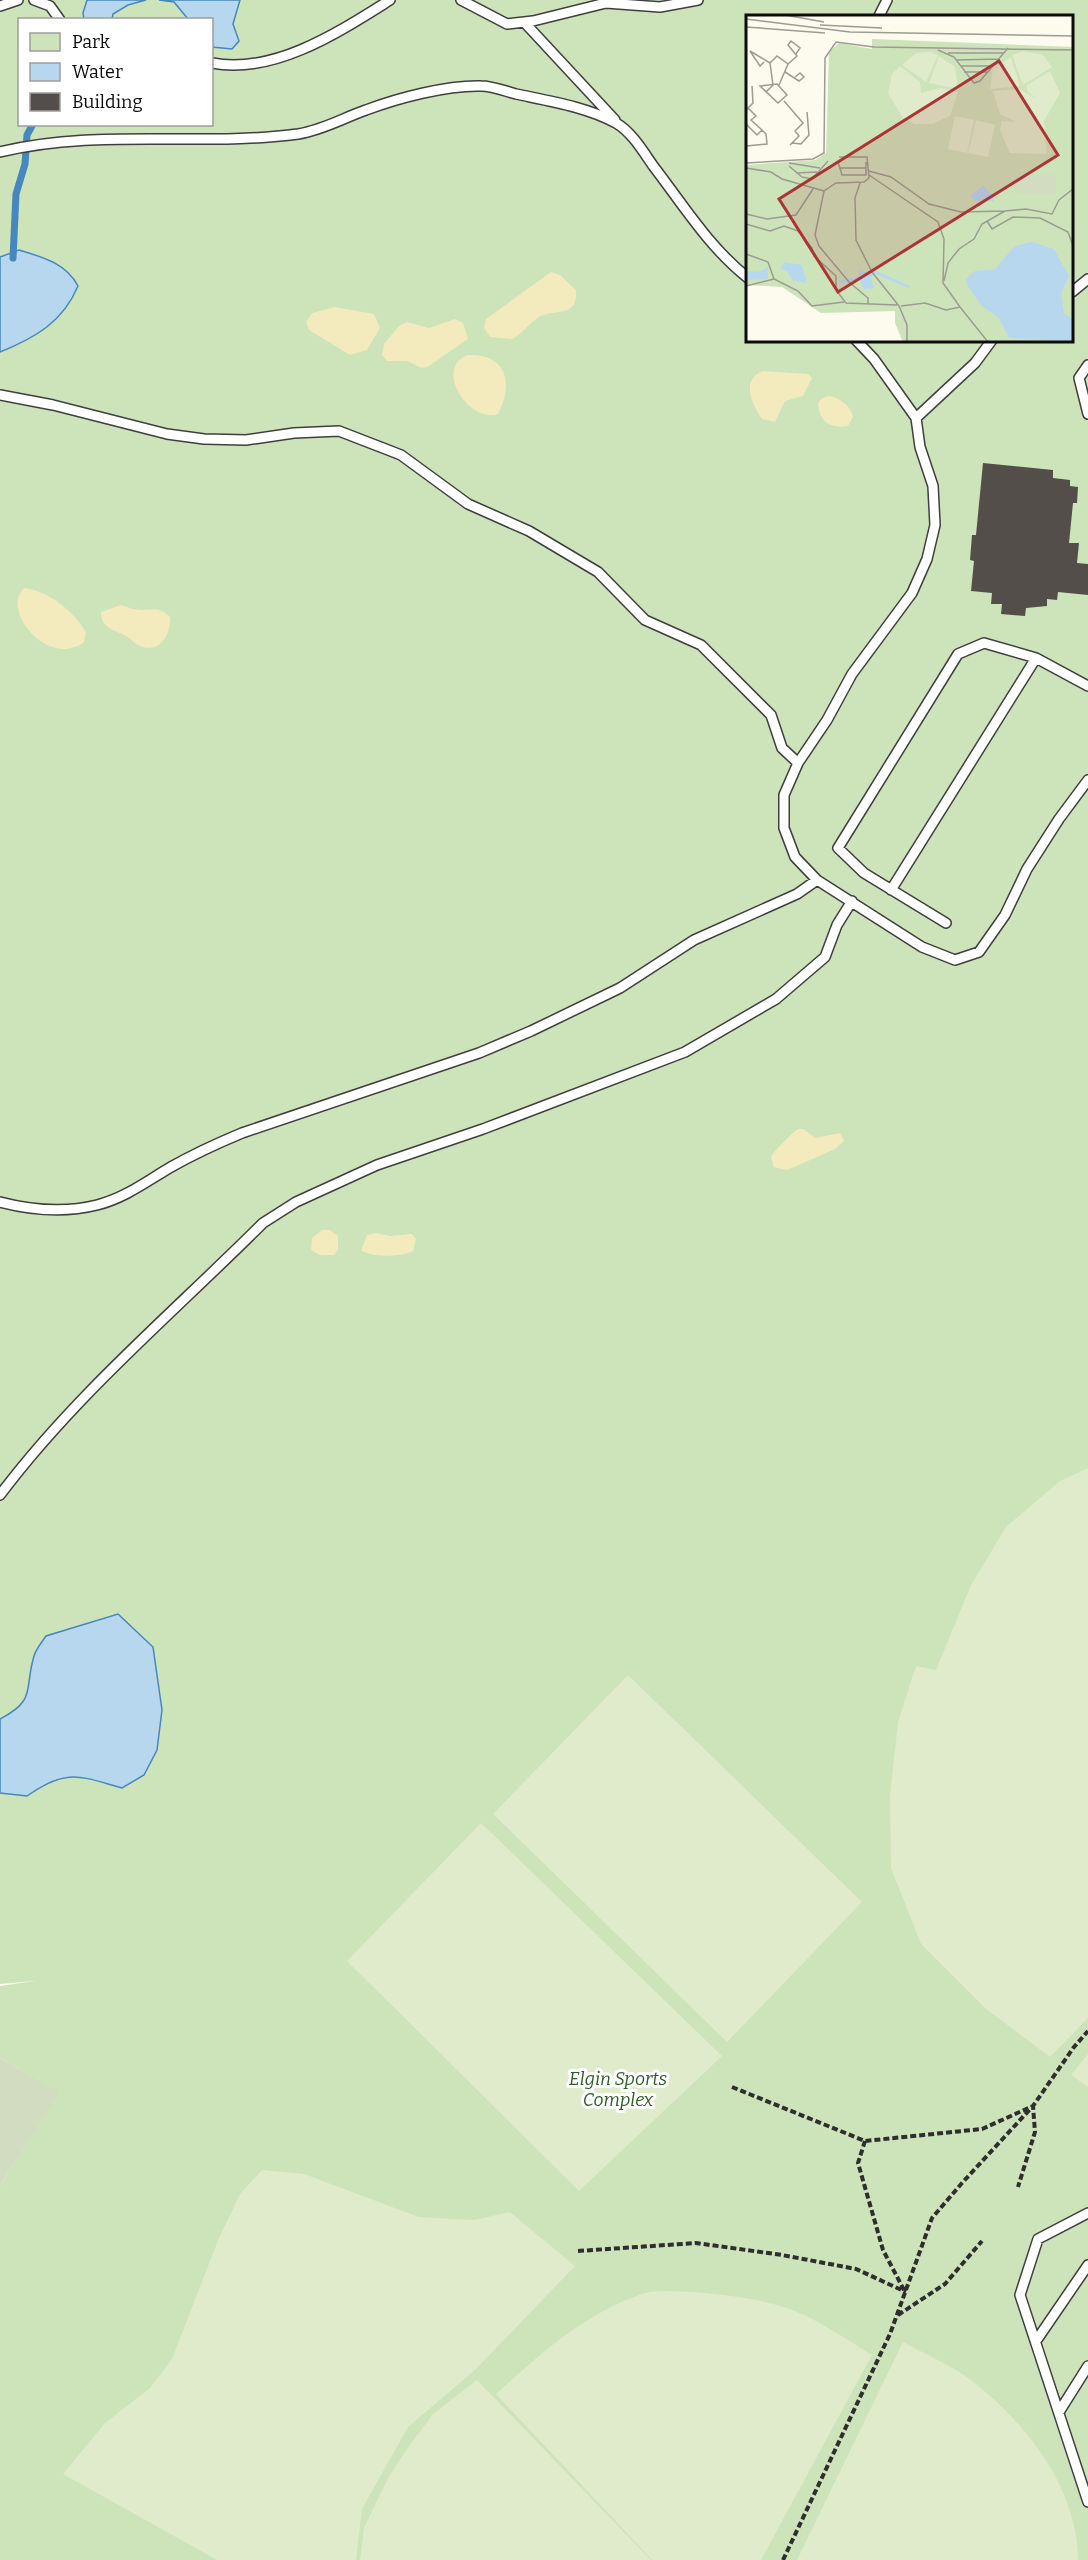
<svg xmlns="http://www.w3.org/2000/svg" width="1088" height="2560" font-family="Bitter,serif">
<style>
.green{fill:#cde3ba;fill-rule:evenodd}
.sand{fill:#f3eabe}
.cemetery{fill:#d2dcc0}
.pitch{fill:#dfebcb}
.water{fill:#b7d7ef;stroke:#4687bd;stroke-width:1.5}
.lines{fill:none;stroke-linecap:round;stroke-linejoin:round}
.stream{stroke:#4687bd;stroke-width:7}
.building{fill:#534e49}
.lane-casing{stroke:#3f3f3f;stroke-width:12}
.path{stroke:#2e2e2e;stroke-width:4;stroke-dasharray:6 3;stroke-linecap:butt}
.lane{stroke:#fff;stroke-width:9}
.labels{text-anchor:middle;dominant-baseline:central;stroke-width:6;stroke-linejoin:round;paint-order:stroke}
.park-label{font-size:18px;font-style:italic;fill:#2d5c24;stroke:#fff}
.inset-river{fill:none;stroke:#b7d7ef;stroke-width:3}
.inset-road{fill:none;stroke:#9d9b93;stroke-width:1.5}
.view{fill:#ab3534;fill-opacity:0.15;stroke:#ab3534;stroke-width:3}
.inset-edge{fill:none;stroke:#0c0c0c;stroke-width:3}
</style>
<rect width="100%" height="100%" fill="#fdfbed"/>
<path class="green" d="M0,0H1088V2560H0V2186L58,2092L0,2058V1986L35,1981L0,1984ZM748,16H1072V340H748ZM20,20H212V124H20Z"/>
<path class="sand" d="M551,272L560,275L576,290C578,319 554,308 539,317C530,322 523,333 513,339L490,337L484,328L486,319Z
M335,307L374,314L380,328L367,350L350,355L309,330L306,322L312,313Z
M455,319L463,323L468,339L429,366L422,368L407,361H387L382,355L384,344L399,326L407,322L429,328Z
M467,355C507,353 514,383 498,414C468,423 434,369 467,355Z
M763,371L808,374L812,378L803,396L785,401L775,422L762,419C752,404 740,380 763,371Z
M829,396C840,398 851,406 853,417L848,426C831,429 819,422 818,403L822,398Z
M24,588C48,591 73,610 86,632L84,642C49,669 0,611 24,588Z
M121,605C127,607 135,610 142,610C154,610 160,607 170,617C171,635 159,656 138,645C134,643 131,639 126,636C114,629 101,629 101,612Z
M798,1129H803L816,1138L840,1133L844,1141L835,1149L792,1168L786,1170L774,1167L771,1157C773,1152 792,1133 798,1129Z
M322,1230H330L338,1236V1250L334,1255H320L311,1250L312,1238Z
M376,1233L390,1236L412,1234L416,1239L413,1251C403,1257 370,1258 361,1250L367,1235Z"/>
<path class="cemetery" d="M0,2058L59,2092L0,2186Z"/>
<path class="pitch" d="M1088,1468V2018L1050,2057L985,2008L921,1944L891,1868L890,1795L898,1722L916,1666L936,1670L971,1585L1006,1527L1060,1481Z
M628,1675L862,1902L727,2042L493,1814Z
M481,1823L722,2056L579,2191L347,1961Z
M1088,2054V2087L1071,2075Z
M262,2170L304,2174L419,2217L474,2220L510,2212L575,2266L475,2370L408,2427L362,2509L356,2560H217L63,2474L105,2423L150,2388L172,2359L219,2238L240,2194Z
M693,2292C726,2295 759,2298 790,2309C819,2320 846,2339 872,2355L761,2560H652L496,2394C540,2354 584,2314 642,2294C656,2289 678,2292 693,2292Z
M903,2342C925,2354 951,2365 971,2380C1026,2423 1078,2488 1078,2560H797Z
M477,2380L651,2560H360L364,2528L386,2482L404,2453L433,2414Z"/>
<path class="water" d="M87,0H146L128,5L113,14L112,19H84L83,13Z
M159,0H240L233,24L239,41L232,49L212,47V20L188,19L174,2Z
M19,250C42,257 66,263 78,286C63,322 35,338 0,352V257Z
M118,1614L153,1647L162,1710L157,1750L144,1775L122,1788C79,1776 67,1768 27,1796L0,1793V1719C37,1700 24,1689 34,1656C36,1649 42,1642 46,1636Z"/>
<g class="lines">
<path class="stream" d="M13,258L16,194L25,164L27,135L33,124"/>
</g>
<path class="building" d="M983,463L1053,470V478L1070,480V486L1078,487L1077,503H1073L1069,543H1079L1077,563L1088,564V595L1058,592L1057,600L1047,599V606L1026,608L1025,616L1001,614L1002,604H991L992,593L971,591L974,561L970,560L972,535H976Z"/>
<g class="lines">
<defs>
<path id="lane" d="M34,0L50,6L60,20
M461,0L507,24L533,21L606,3L660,7L698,0
M0,6L18,0
M879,16L887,0
M524,22L615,120
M212,63C274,75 339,32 390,0
M0,152C97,128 199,147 298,134C323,130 343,118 366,110C398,98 447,85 481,86C492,86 505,91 516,94C549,101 587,107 616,123C632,132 644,153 654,167C684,206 709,247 748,278
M1072,292L1088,279
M856,340L874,359L916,418L920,447L933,486L935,525L927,559L912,593L852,674L827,720L798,763L784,795V828L795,857L817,880L922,947L955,960L979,952L1005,915L1027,869L1059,819L1088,780
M1088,365L1079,378L1088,414
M0,395L53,405L167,434L204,439L246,440L294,433L339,431L401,455L468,504L529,531L598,572L645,620L701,645L771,715L782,748L798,763
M916,418L975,363L992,340
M891,890L1036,658
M946,923L864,873L838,848L958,654L984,643L1036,658L1088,686
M0,1202C31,1210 65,1213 97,1205C125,1198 147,1181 171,1167C194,1154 218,1143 242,1133L479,1053L531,1031L620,988L694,940L797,894L817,880
M0,1495C75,1395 174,1312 263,1223L296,1202L377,1165L483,1129L685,1052L776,999L825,957L837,925L852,901
M1088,2213L1038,2239L1020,2295L1088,2502
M1036,2341L1088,2265
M1059,2412L1088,2366"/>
</defs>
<use href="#lane" class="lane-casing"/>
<path class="path" d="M732,2087L865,2141L982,2129L1033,2106L1035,2132L1018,2187
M865,2141L858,2163L883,2250L905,2292
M578,2251L696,2243L782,2255L856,2269L906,2292
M898,2315L945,2284L982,2241
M783,2560L890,2334L932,2218L962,2183L1033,2106L1074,2047L1088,2031"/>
<use href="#lane" class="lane"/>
</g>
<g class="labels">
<g class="park-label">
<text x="618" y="2079">Elgin Sports<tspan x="618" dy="21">Complex</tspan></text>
</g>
</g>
<g transform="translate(746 15)">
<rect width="327" height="327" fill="#fdfbed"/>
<path d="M126,24L327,32V327H157L149,308V296L75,298L36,272L0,270V150L70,145L80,138L83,37L93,28L126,34Z" fill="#cde3ba"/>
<path d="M268,160H309L310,179H269Z" fill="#d2dcc0"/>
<path d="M277,36L297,40L306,52L277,70L266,40ZM185,37L192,40L180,67L156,50L170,38ZM193,41L209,52L212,74L183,68ZM265,42L274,71L244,74L247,54ZM154,51L174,67L175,78L195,73L212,77L204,101L186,109H169L157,103L142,78L146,59ZM304,56L314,78L298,106L301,139L264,138L254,115L256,106L271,107L254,99L247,76L273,74L291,84L281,76V70ZM209,101L228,105L221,138L202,134ZM230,105L249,110L242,142L222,138Z" fill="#dfebcb"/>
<path d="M237,170L248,182V187L230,186L224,181ZM286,227L308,234L323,261L315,278L318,298L327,305L325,327L263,323L253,303L235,290L222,271L220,264L229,256L249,254L269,231ZM39,247L56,250L61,268L46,265L42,257L34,253ZM22,251V264L0,265V256L14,257ZM114,255L124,260L128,273L118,274L112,261Z" fill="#b7d7ef"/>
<path class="inset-river" d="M124,261L129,257L163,272M94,267L113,263"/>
<path class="inset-road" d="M39,0L78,7M0,4L104,17L327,21M74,10L136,13M0,12L79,18M192,35L208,42L228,68L234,66L262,33M202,38H258M210,45L253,44M18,47L14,51L4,36L24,48M42,49L51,41L42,30L45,26L54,33L50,39M215,51H246M39,57L53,66L58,62L54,58L49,62M218,57H242M31,69L41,80L32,88L14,71ZM20,77L27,70L24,48L31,41L42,49L33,70M38,86L57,108L49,116L53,121L44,130M2,93L10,101L5,105L16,115M0,95L7,88L6,71M0,109L11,120L16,115L20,119L21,129L0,131M46,128L55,129L63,120L61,97M93,142H121L123,163L118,167L90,168L78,176L69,220L73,231L103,267L122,283V290M92,147L96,160H120V147M0,148L67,144L78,138L79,43L90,27L128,32L327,35M43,148L74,153M43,151L56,162L66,164L82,146M0,153L25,157L36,164L78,176M93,153H120M123,156L145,162L183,189L215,197L259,196L236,209L228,224L213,234L202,248L198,266M50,158L71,157M123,160L192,207L198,224L197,268L214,292M114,168L109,183L110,225L126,257L153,291L161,310V327M259,196L280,194L306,199L313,185L327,174M0,199L21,204L50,200L67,174M241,206L246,214L267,202L294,203L322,217L327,231M0,209L24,216L38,211L52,216L66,233L68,241L90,261V275L100,288L151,290M0,239L22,247L28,264L52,276L66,291L98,287M0,271L28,264M155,291L179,288L200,295L214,292L242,327"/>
<path class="view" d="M253,46L312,140L92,277L33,184Z"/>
<rect width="327" height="327" class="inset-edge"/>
</g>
<rect x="18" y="18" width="195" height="108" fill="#ffffff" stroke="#9e9e9e" stroke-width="1.5"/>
<rect x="30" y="33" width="30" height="18" fill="#cde3ba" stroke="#9e9e9e" stroke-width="1.5"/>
<text x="72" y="48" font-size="18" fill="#0c0c0c">Park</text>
<rect x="30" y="63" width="30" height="18" fill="#b7d7ef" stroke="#9e9e9e" stroke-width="1.5"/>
<text x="72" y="78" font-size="18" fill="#0c0c0c">Water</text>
<rect x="30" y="93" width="30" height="18" fill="#534e49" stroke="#9e9e9e" stroke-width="1.5"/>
<text x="72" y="108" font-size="18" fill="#0c0c0c">Building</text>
</svg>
